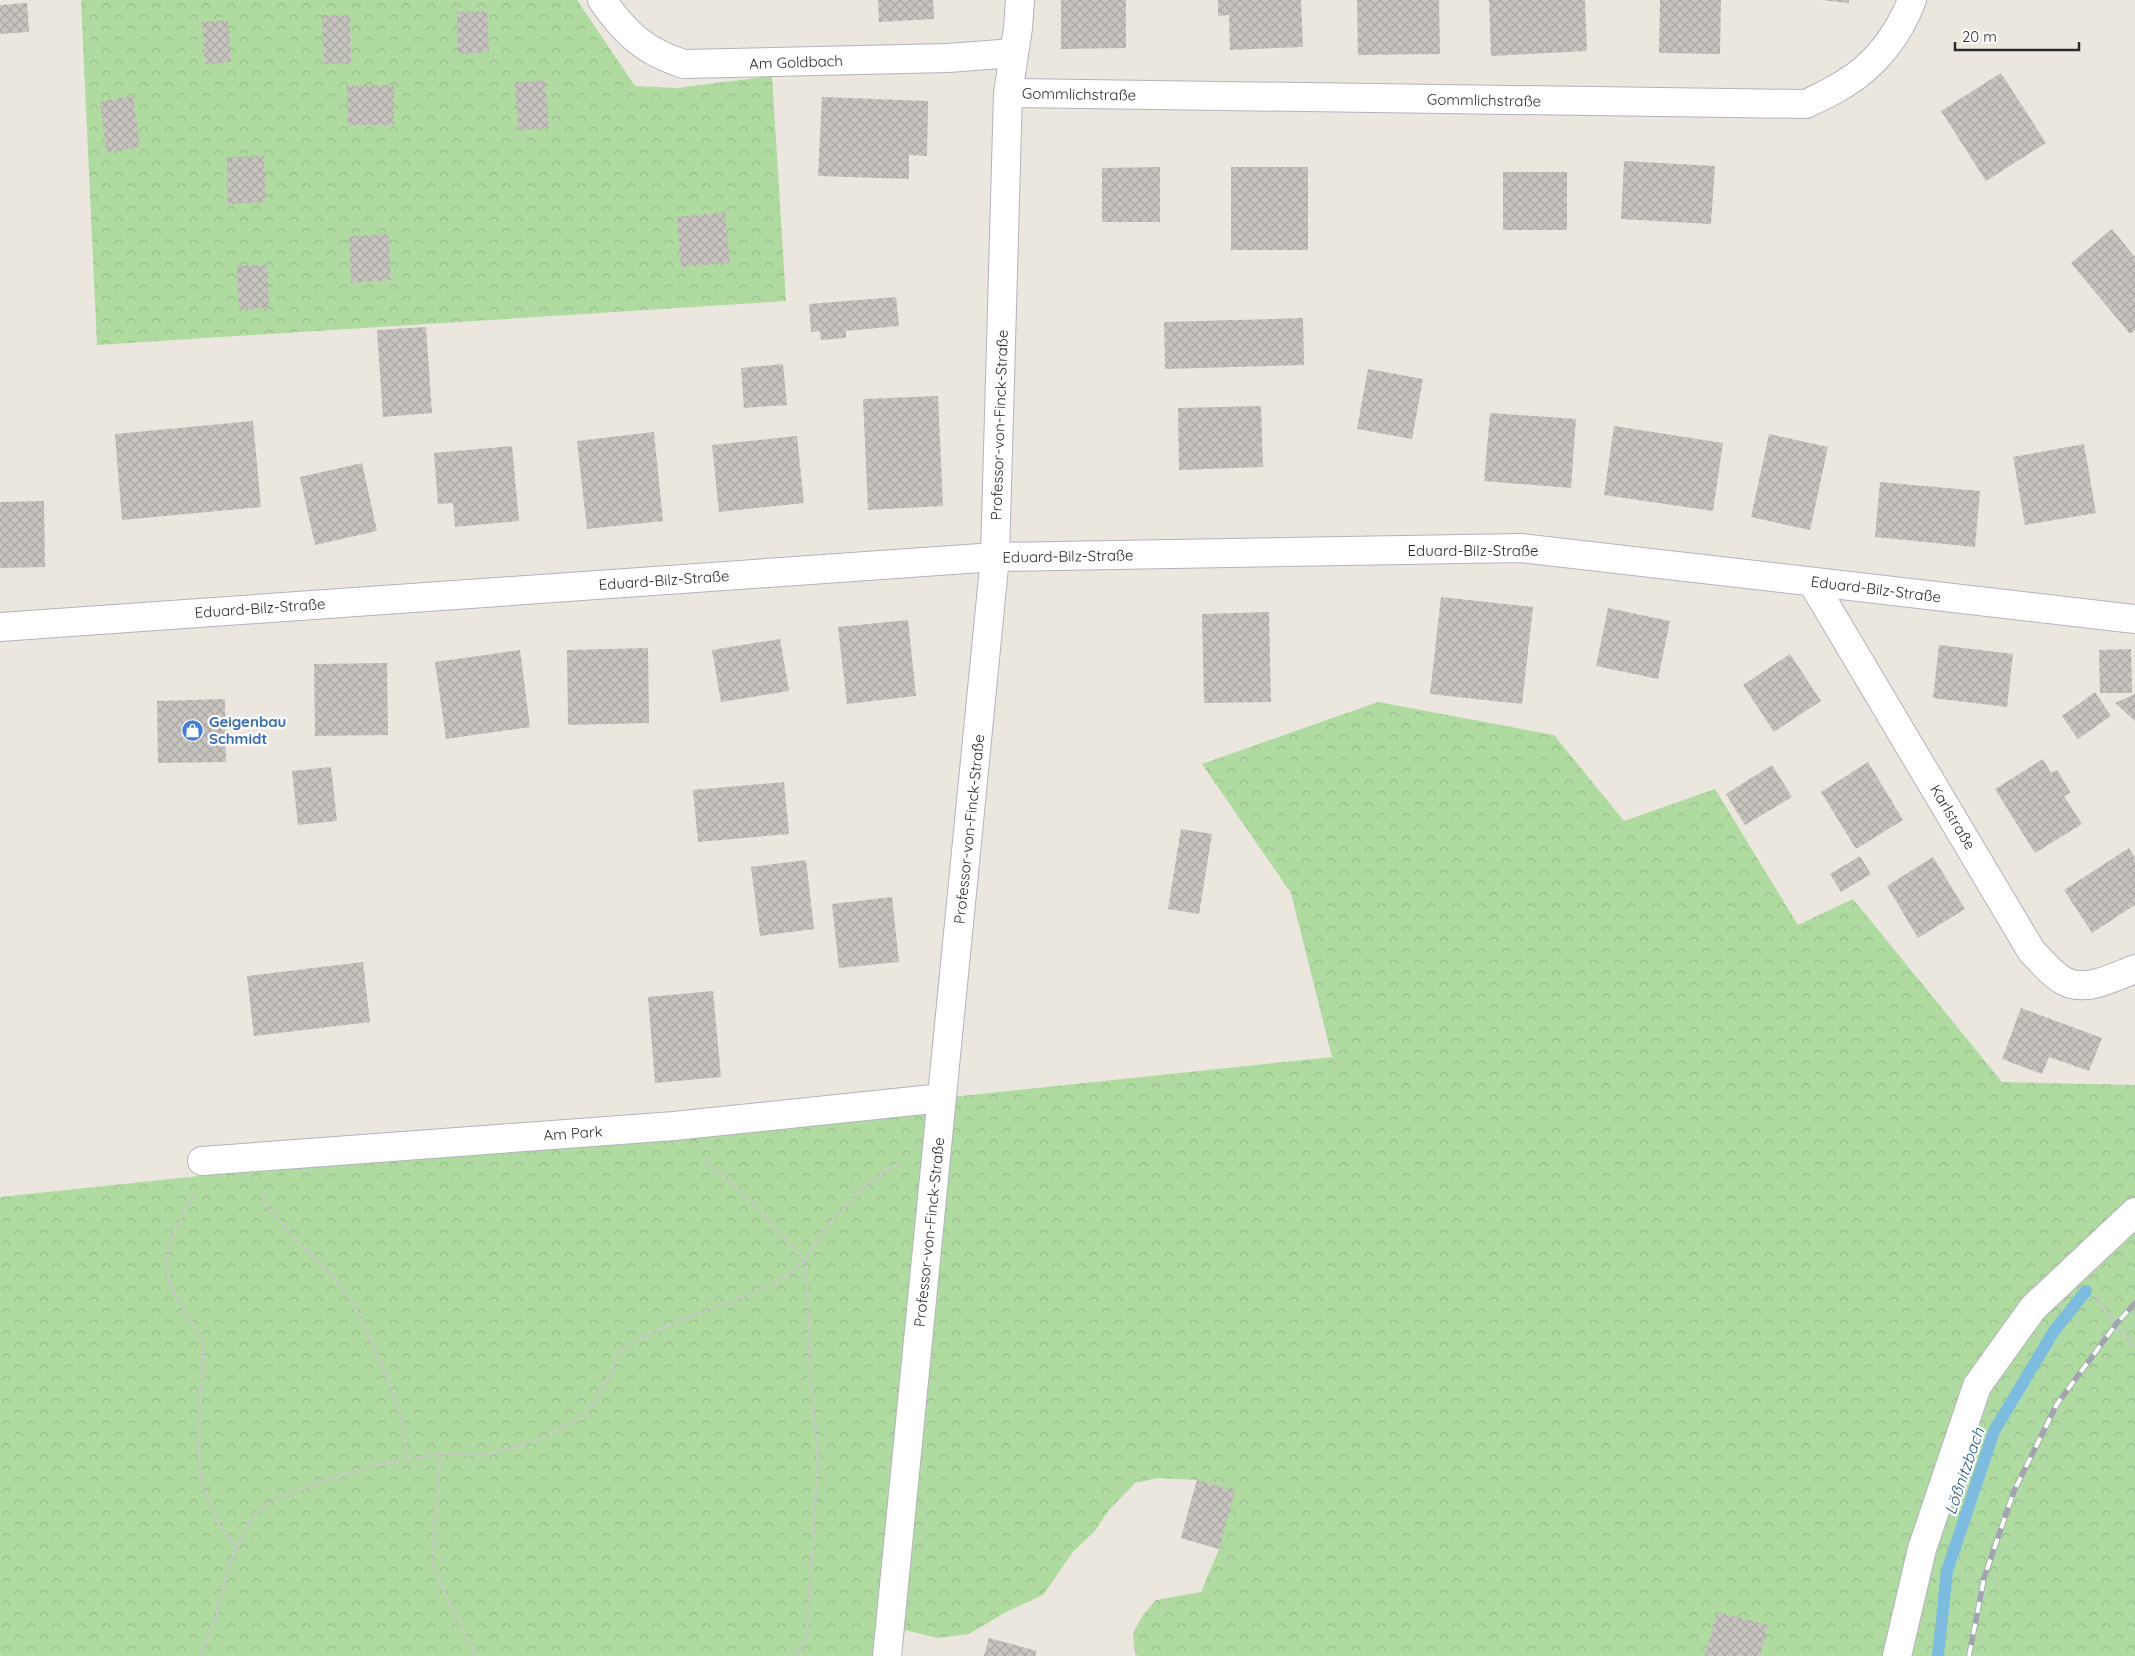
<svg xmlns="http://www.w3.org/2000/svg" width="2135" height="1656" font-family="Quicksand,sans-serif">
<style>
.forest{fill:url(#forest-crowns)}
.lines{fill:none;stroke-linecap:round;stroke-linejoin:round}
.stream{stroke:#7dbce1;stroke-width:12}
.building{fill:url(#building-cross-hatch)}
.street-casing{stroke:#b2b3bd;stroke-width:30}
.path{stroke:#c8c8c8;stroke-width:3;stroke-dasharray:4 2.5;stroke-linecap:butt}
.street{stroke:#fff;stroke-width:28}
.rail-casing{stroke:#a2a2b3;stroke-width:5.5}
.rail{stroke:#fff;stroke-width:4;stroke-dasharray:11;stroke-linecap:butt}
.labels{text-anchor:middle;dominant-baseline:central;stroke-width:4.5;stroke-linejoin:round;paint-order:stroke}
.street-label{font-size:15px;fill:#2b2b2b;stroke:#fff}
.shop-label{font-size:15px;font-weight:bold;fill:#366cbe;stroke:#fff;text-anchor:start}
.water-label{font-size:16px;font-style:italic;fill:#1c5b8d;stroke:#fff}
</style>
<defs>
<pattern id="forest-crowns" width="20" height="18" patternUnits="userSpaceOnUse" patternTransform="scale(1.25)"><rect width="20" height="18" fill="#afdba1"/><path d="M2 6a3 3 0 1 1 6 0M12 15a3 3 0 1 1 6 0" fill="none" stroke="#97bc8b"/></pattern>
<pattern id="building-cross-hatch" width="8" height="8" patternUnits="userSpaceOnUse" patternTransform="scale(1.25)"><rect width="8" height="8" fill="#c7c3be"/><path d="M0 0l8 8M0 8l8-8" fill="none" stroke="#aba8a3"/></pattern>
</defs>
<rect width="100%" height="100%" fill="#ebe7de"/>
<path class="forest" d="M81,0H577L635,86L677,88L772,76L786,301L97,345Z
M1378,702L1554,735L1624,821L1715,789L1798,925L1853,899L2002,1082L2135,1085V1656H1138L1135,1654L1133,1633L1143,1615L1156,1600L1201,1592L1219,1549L1181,1538L1197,1480L1158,1478L1135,1483L1109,1510L1094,1532L1073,1552L1043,1595L1006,1612L969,1634L937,1638L905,1630L901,1656H0V1197L1332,1057L1291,893L1202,764Z"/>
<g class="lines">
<path class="stream" d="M1938,1656L1947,1571L1994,1431L2054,1331L2086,1291"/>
</g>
<path class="building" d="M878,0H933L934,19L879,22Z
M1061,0H1126V48L1061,49Z
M1218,0H1301L1303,47L1230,50L1229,15L1218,16Z
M1357,0H1439L1440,54L1358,55Z
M1489,0H1585L1587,51L1491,56Z
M1660,0H1721L1720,54L1659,53Z
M1821,0H1849V3Z
M27,3L29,32L0,34V5Z
M487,11L489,52L458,54L457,12Z
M322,15H350L351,63L324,64Z
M228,20L231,62L205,64L202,22Z
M2001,73L2046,143L1986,181L1941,111Z
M545,80L549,128L518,130L515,83Z
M394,85V125H348L347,86Z
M133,96L140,147L106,152L100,101Z
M822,97L928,101L927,156L909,155V179L818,176Z
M264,156L266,202L228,204L227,157Z
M1624,161L1715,166L1711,224L1621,219Z
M1160,167V222H1102V168Z
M1231,167H1308V250H1231Z
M1503,172H1567V230H1503Z
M725,212L730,263L681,267L677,217Z
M2112,229L2135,257V330L2130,334L2071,263Z
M388,234L391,280L351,283L349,236Z
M267,265L269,308L239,309L237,266Z
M896,297L899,326L846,331V338L821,340L820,331L811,332L809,304Z
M1303,318L1304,365L1165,369L1164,322Z
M426,327L432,413L383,417L377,330Z
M783,364L787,405L744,408L741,368Z
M1368,369L1423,379L1412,439L1357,429Z
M938,396L943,506L868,510L863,399Z
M1261,406L1263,467L1179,470L1178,408Z
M1490,413L1576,419L1571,488L1484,481Z
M253,421L261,507L122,520L115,434Z
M1614,426L1723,443L1713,511L1604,495Z
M654,432L663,521L587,529L577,441Z
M1769,434L1828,447L1810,530L1751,517Z
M797,436L804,503L719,512L712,445Z
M2084,444L2096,513L2025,525L2013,457Z
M512,446L519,521L455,527L453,503L438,504L434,453Z
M362,463L377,531L315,545L300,477Z
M1880,482L1980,491L1975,547L1875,537Z
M44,501L45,567L0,568V502Z
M1441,597L1533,607L1522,704L1430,694Z
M1608,608L1670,621L1658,679L1596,666Z
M1269,612L1271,702L1204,703L1202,614Z
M908,620L916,696L847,704L838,627Z
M780,639L789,691L721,702L712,650Z
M1939,645L2013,654L2007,707L1933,698Z
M648,648L649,723L568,725L567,650Z
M2131,649L2132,693H2100L2099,650Z
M520,650L530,727L446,739L435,662Z
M1790,654L1821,701L1774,732L1743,685Z
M387,663L388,735L315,736L314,664Z
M2095,692L2111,716L2078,739L2062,716Z
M2135,694V721L2115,703Z
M225,699L226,762L158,763L157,701Z
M2043,759L2051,773L2057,770L2071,793L2064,796L2082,824L2035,853L1995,789Z
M1868,762L1903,820L1856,849L1821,792Z
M1772,765L1792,797L1745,825L1726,794Z
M331,767L337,821L298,825L292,771Z
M784,782L789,834L698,842L693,790Z
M1181,829L1212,834L1199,914L1168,909Z
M2129,848L2135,858V905L2092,933L2064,890Z
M1860,856L1871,874L1841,892L1830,874Z
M1933,857L1965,909L1918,938L1887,886Z
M806,860L814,929L760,936L751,867Z
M892,897L899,962L839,968L832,904Z
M363,962L370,1022L254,1036L247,976Z
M713,991L721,1077L655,1083L648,997Z
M2021,1008L2102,1038L2089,1071L2049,1057L2042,1074L2002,1059Z
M1197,1480L1235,1491L1219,1549L1181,1538Z
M1717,1612L1768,1625L1760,1656H1705Z
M989,1638L1037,1651L1035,1656H984Z"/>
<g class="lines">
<defs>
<path id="street" d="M602,0C625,33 645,52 684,64L948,58L1014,53
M1008,93L1806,104C1818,98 1832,92 1844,84C1876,65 1899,34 1912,0
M1812,582L2032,952C2042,961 2052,975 2064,981C2086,993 2114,977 2135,969
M0,627L995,557L1521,548L2135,619
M202,1161L674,1126L942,1098
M887,1656L995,557L1008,93L1018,28L1020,0
M1897,1656L1922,1549L1977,1386L2033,1308L2135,1212"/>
</defs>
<use href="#street" class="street-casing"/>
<path class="path" d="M264,1191L267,1206L296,1240L332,1275L357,1309L393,1392L401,1418L407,1459
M193,1195L172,1237L165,1261L171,1288L203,1342L204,1371L199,1407L198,1445L203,1488L219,1524L236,1548
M2097,1296L2099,1302L2135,1348
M440,1454L432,1565L475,1656
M200,1656L216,1617L229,1566L251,1518L274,1499L332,1478L391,1462L440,1454L488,1455L536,1441L586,1415L606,1382L620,1352L643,1336L691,1316L752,1294L792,1273L804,1261L756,1206L703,1159
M796,1656L807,1635L818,1456L810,1374L809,1311L804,1261L828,1225L858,1193L888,1169L900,1165"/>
<use href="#street" class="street"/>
<defs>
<path id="rail" d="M1969,1656L1984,1578L2014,1491L2057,1404L2117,1323L2135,1303"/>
</defs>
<use href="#rail" class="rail-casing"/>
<use href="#rail" class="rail"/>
</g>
<defs>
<symbol id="shop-disc" viewBox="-11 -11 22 22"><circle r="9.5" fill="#3f7fe0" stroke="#fff"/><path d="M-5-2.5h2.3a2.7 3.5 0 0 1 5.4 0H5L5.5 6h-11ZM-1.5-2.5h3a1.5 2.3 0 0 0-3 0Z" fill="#fff"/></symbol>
</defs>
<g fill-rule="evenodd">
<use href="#shop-disc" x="180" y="718" width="25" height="25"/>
</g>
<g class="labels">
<g class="street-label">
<text transform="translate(796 62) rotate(-2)">Am Goldbach</text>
<text transform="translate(1079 94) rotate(1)">Gommlichstraße</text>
<text transform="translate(1484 100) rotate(1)">Gommlichstraße</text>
<text transform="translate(999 425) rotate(-88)">Professor-von-Finck-Straße</text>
<text x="1473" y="550">Eduard-Bilz-Straße</text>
<text transform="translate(1068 556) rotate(-1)">Eduard-Bilz-Straße</text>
<text transform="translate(664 580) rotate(-4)">Eduard-Bilz-Straße</text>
<text transform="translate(1876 589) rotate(7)">Eduard-Bilz-Straße</text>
<text transform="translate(260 608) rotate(-4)">Eduard-Bilz-Straße</text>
<text transform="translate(1953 817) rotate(59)">Karlstraße</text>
<text transform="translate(969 829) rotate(-84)">Professor-von-Finck-Straße</text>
<text transform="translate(573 1133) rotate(-4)">Am Park</text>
<text transform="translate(929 1232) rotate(-84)">Professor-von-Finck-Straße</text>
</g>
<g class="shop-label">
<text x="209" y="721">Geigenbau<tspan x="209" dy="17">Schmidt</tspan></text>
</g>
<g class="water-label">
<text transform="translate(1964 1471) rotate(-71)">Lößnitzbach</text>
</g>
</g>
<path d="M1955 42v8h124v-8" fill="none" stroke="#2b2b2b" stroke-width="2.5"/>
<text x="1962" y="42" font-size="15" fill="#2b2b2b" stroke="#ffffff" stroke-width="4" paint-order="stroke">20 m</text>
</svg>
